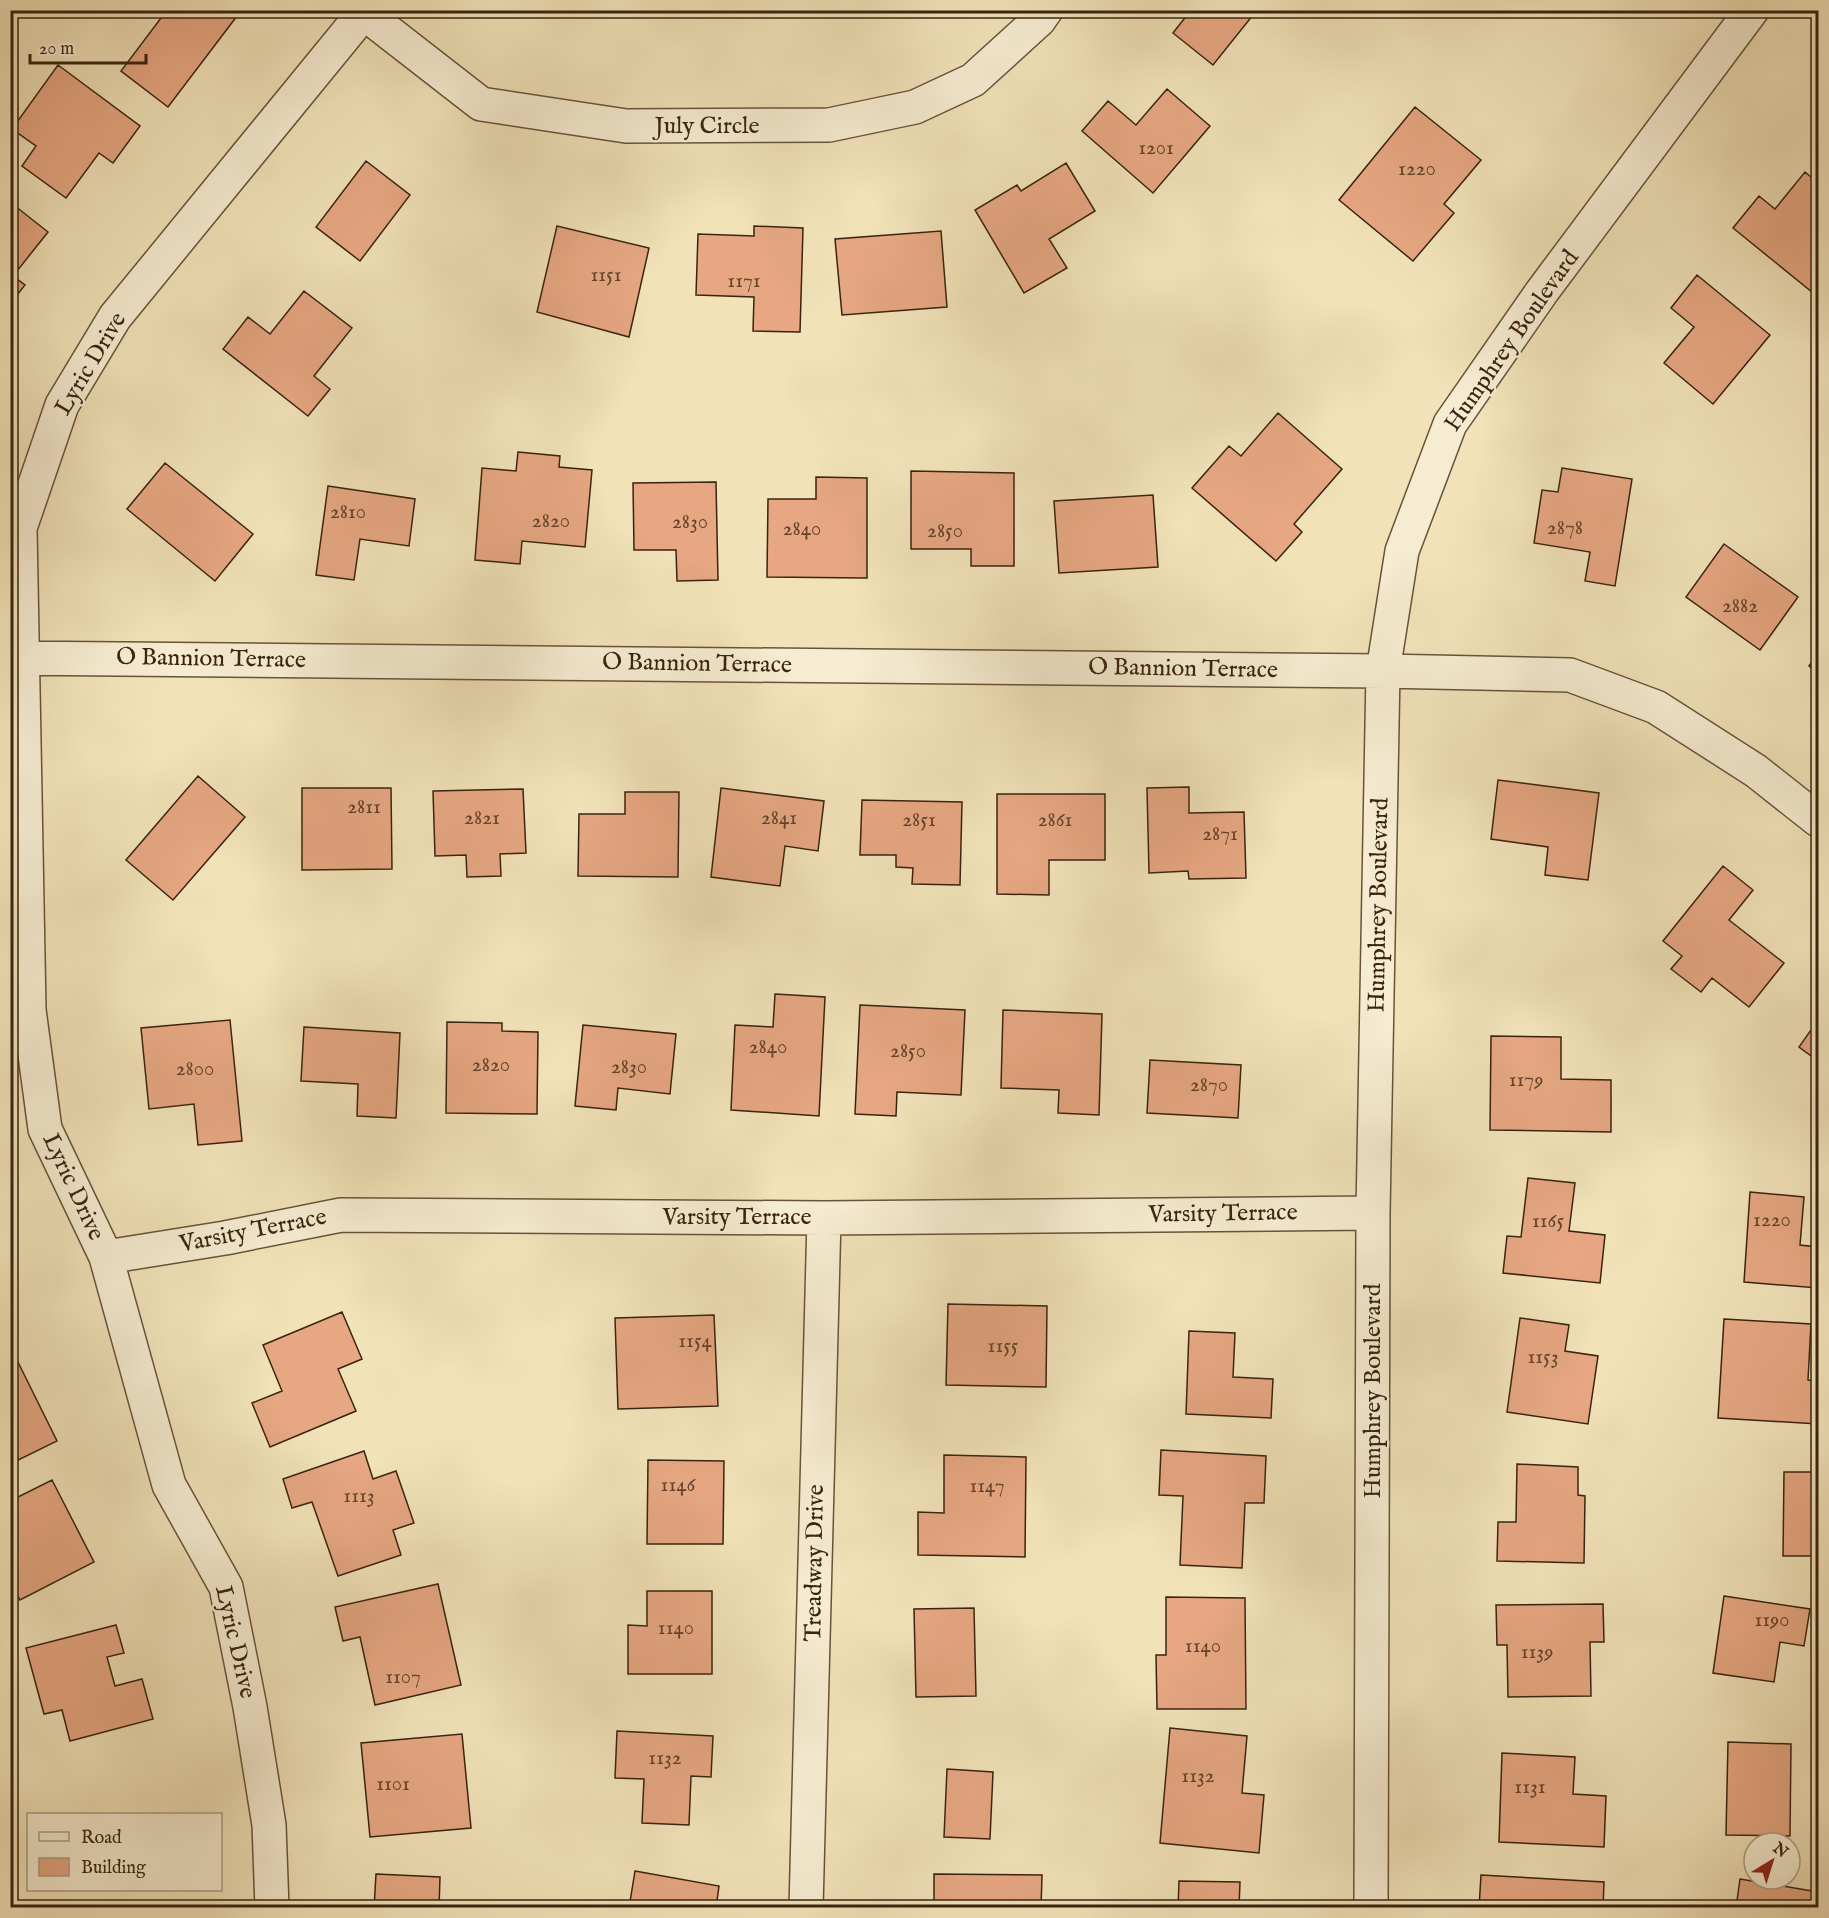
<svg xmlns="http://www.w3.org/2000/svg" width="1829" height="1918" viewBox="0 0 1829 1918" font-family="'IM FELL English',serif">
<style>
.building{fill:#e6a782;stroke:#3a2310;stroke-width:1.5}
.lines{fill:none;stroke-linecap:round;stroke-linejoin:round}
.minor-casing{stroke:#68533a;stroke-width:36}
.minor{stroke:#f6ecd1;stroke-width:33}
.labels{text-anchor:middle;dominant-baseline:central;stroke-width:4.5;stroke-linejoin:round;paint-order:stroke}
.number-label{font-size:21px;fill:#65442c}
.street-label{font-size:24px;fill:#3a2310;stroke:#f6ecd1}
</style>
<rect width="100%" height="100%" fill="#f1e2b8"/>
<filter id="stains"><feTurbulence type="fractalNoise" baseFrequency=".00333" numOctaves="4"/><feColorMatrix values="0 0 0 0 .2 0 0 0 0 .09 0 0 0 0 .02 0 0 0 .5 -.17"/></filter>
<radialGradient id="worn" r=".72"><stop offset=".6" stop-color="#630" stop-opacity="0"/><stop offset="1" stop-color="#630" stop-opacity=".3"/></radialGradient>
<path class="building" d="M167 10H230L237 16 168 107 121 71Z
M1191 10H1257L1213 65 1173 33Z
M58 65 140 126 113 163 99 153 66 198 22 166 36 146 12 129Z
M1167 89 1210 126 1153 193 1082 131 1108 101 1136 125Z
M1415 107 1481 160 1444 204 1454 213 1413 261 1339 200Z
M366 161 410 195 360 261 316 227Z
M1066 163 1095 211 1049 239 1067 268 1024 293 975 210 1017 185 1021 191Z
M1805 172 1818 183V297L1733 228 1759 196 1775 209Z
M10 202 48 232 13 276 25 285 10 304Z
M557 226 649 248 629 337 537 312Z
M754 226 803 228 800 332 753 331 754 297 696 295 698 234 754 236Z
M941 231 947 307 842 315 835 239Z
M1697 275 1770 335 1713 404 1664 363 1694 327 1671 308Z
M304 291 352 328 314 376 330 389 308 416 223 349 248 317 270 334Z
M1278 413 1342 469 1294 524 1302 532 1276 561 1192 488 1229 446 1241 456Z
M518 452 560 456 559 467 592 470 585 547 522 541 520 564 475 560 482 468 516 471Z
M165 463 253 534 215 581 127 509Z
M1562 468 1632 479 1615 586 1585 581 1590 552 1534 543 1542 490 1558 492Z
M911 471 1014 473V566H971V549H911Z
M816 477 867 478V578L767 577 768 499H816Z
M716 482 718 580 677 581 676 550H634L633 483Z
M328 486 415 499 409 546 360 539 354 580 316 575Z
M1153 495 1158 567 1059 573 1054 501Z
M1724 544 1798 597 1760 650 1686 597Z
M1818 654V674L1809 666Z
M198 776 245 817 173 900 126 860Z
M1498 780 1599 793 1588 880 1545 875 1548 847 1491 839Z
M1189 787V813L1244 812 1246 878 1189 879 1188 871 1149 873 1147 788Z
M302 788H391L392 869 302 870Z
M721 788 824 801 818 851 785 846 780 886 711 877Z
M523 789 526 853 500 854 501 876 467 877 466 855 435 856 433 791Z
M625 792H679L678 877 578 876 579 814H625Z
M997 794H1105V860H1049V895L997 894Z
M862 800 962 802 960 885 912 884 913 868 896 867V855H860Z
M1723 866 1753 890 1729 920 1784 963 1749 1007 1712 978 1701 992 1671 969 1682 956 1663 941Z
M775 994 825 997 819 1116 731 1110 735 1025 773 1027Z
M860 1005 965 1010 961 1095 897 1092 896 1116 855 1114Z
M1003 1010 1102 1014 1099 1115 1058 1113 1059 1090 1001 1088Z
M230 1020 242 1141 198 1145 194 1104 149 1109 141 1028Z
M1818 1020V1061L1799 1047Z
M447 1022 502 1023V1031L538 1032 537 1114 446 1113Z
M583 1025 676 1034 670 1094 618 1088 616 1110 575 1106Z
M304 1027 400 1033 396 1118 357 1116 358 1084 301 1081Z
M1491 1036 1561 1037V1079L1611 1080V1132L1490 1130Z
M1150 1060 1241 1065 1238 1118 1147 1113Z
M1528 1178 1575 1183 1569 1231 1605 1235 1600 1283 1503 1273 1507 1236 1521 1237Z
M1750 1192 1804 1197 1800 1245 1818 1247V1288L1744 1282Z
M948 1304 1047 1306 1046 1387 946 1385Z
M342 1312 362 1359 338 1369 356 1411 270 1447 252 1403 282 1391 263 1345Z
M714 1315 718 1406 618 1409 615 1318Z
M1520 1318 1569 1325 1565 1351 1598 1356 1588 1424 1507 1412Z
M1724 1319 1811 1324 1808 1380 1818 1381V1424L1718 1418Z
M1189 1331 1235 1333 1233 1377 1273 1379 1271 1418 1186 1414Z
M10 1346 57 1441 10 1464Z
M1161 1450 1266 1456 1264 1503H1245L1242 1568 1180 1565 1183 1496 1159 1495Z
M364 1451 373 1479 396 1471 414 1523 393 1530 401 1555 338 1576 312 1502 292 1508 283 1479Z
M944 1455 1026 1457 1025 1557 918 1555V1512L944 1513Z
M648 1460 724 1461 723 1544H647Z
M1517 1464 1578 1467V1495L1585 1496 1584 1563 1497 1561 1498 1522H1516Z
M1784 1472H1818V1556H1783Z
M52 1480 94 1562 20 1600 10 1581V1501Z
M438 1584 461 1685 375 1705 360 1637 343 1641 335 1607Z
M647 1591H712V1674H628V1625L647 1626Z
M1724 1596 1810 1609 1804 1646 1780 1642 1774 1682 1713 1673Z
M1166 1597 1245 1598 1246 1709H1157L1156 1655H1166Z
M1603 1604 1604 1642H1590L1591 1696 1508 1697 1507 1645H1497L1496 1605Z
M974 1608 976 1696 916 1697 914 1609Z
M116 1625 124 1653 107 1657 115 1686 142 1679 153 1719 70 1741 62 1710 44 1714 26 1648Z
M1170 1728 1247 1736 1242 1793 1264 1795 1259 1853 1160 1843Z
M617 1731 713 1736 711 1777 691 1776 689 1825 642 1823 644 1779 615 1778Z
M462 1734 471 1828 370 1837 361 1743Z
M1728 1742 1791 1744 1790 1836 1726 1835Z
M1502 1753 1575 1757 1573 1794 1606 1796 1604 1847 1499 1842Z
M947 1769 993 1772 990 1839 944 1837Z
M635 1871 719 1886 716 1908H629Z
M376 1874 440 1877 439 1908H374Z
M934 1874 1042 1875 1041 1908H934Z
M1481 1875 1604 1882 1603 1908H1479Z
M1740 1879 1818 1892V1908H1736Z
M1179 1881 1240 1882 1239 1908H1178Z"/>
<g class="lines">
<defs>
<path id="minor" d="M364 13 481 104 626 126 829 125 915 107 973 80 1039 20 1046 10
M10 658 1383 671 1570 675 1656 707 1756 771 1818 820
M106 1257 225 1238 341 1215 824 1218 1373 1213
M272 1908 269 1825 250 1707 226 1587 169 1485 106 1257 45 1129 29 1010 20 528 62 405 115 317 366 10
M806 1908 824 1218
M1371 1908 1373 1213 1383 671 1402 551 1450 424 1541 293 1752 10"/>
</defs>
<use href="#minor" class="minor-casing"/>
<use href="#minor" class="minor"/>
</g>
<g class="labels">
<g class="number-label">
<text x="1156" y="148">1201</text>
<text x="1417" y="169">1220</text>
<text x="606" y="275">1151</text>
<text x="744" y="281">1171</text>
<text x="348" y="512">2810</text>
<text x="551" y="521">2820</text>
<text x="690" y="522">2830</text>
<text x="1565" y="528">2878</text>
<text x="802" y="529">2840</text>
<text x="945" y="531">2850</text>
<text x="1740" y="606">2882</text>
<text x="364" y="807">2811</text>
<text x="482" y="818">2821</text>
<text x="779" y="818">2841</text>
<text x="919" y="820">2851</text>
<text x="1055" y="820">2861</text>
<text x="1220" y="834">2871</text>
<text x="768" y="1047">2840</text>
<text x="908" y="1051">2850</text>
<text x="491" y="1065">2820</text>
<text x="629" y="1067">2830</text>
<text x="195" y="1069">2800</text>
<text x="1526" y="1080">1179</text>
<text x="1209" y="1085">2870</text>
<text x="1772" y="1220">1220</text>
<text x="1548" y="1221">1165</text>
<text x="695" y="1341">1154</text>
<text x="1003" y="1346">1155</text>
<text x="1543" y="1357">1153</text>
<text x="678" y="1485">1146</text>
<text x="987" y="1486">1147</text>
<text x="359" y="1496">1113</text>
<text x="1772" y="1620">1190</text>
<text x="676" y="1628">1140</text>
<text x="1203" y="1646">1140</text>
<text x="1537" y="1652">1139</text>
<text x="403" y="1677">1107</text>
<text x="665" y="1758">1132</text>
<text x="1198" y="1776">1132</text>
<text x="393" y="1784">1101</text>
<text x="1530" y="1787">1131</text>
</g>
<g class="street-label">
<text x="707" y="126">July Circle</text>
<text transform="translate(1512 341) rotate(-55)">Humphrey Boulevard</text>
<text transform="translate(91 364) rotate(-59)">Lyric Drive</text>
<text transform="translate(211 659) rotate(1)">O Bannion Terrace</text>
<text transform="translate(697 664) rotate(1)">O Bannion Terrace</text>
<text transform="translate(1183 669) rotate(1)">O Bannion Terrace</text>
<text transform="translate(1379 905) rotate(-89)">Humphrey Boulevard</text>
<text transform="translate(73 1187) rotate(65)">Lyric Drive</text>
<text transform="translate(1223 1214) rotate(-1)">Varsity Terrace</text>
<text x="737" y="1217">Varsity Terrace</text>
<text transform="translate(253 1231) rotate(-11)">Varsity Terrace</text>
<text transform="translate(1373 1391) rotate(-90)">Humphrey Boulevard</text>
<text transform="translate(815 1563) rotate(-89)">Treadway Drive</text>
<text transform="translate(235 1642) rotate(77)">Lyric Drive</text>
</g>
</g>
<rect width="1829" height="1918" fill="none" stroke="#f1e2b8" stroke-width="36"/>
<rect x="12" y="12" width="1805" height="1894" fill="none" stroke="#3a2310" stroke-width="3"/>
<rect x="18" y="18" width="1793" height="1882" fill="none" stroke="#3a2310" stroke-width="1.5"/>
<rect x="27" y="1813" width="195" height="78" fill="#f6ecd1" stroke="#ab9c84" stroke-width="1.5"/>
<rect x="39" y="1832" width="30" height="9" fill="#f6ecd1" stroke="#ab9c84" stroke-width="1.5"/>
<text x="81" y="1843" font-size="18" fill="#3a2310">Road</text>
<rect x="39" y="1858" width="30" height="18" fill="#e6a782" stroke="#ab9c84" stroke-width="1.5"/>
<text x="81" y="1873" font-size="18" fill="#3a2310">Building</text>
<g transform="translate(1772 1861) rotate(38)"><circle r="28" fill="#f6ecd1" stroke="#ab9c84" stroke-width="1.5"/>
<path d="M0-4.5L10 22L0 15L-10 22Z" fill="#8f2418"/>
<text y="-9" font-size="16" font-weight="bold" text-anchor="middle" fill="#3a2310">N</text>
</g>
<path d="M30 54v9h116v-9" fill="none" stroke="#3a2310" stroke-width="3"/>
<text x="39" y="54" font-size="18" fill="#3a2310" stroke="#f6ecd1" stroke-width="4.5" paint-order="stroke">20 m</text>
<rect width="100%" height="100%" filter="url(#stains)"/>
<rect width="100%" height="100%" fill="url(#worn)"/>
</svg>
